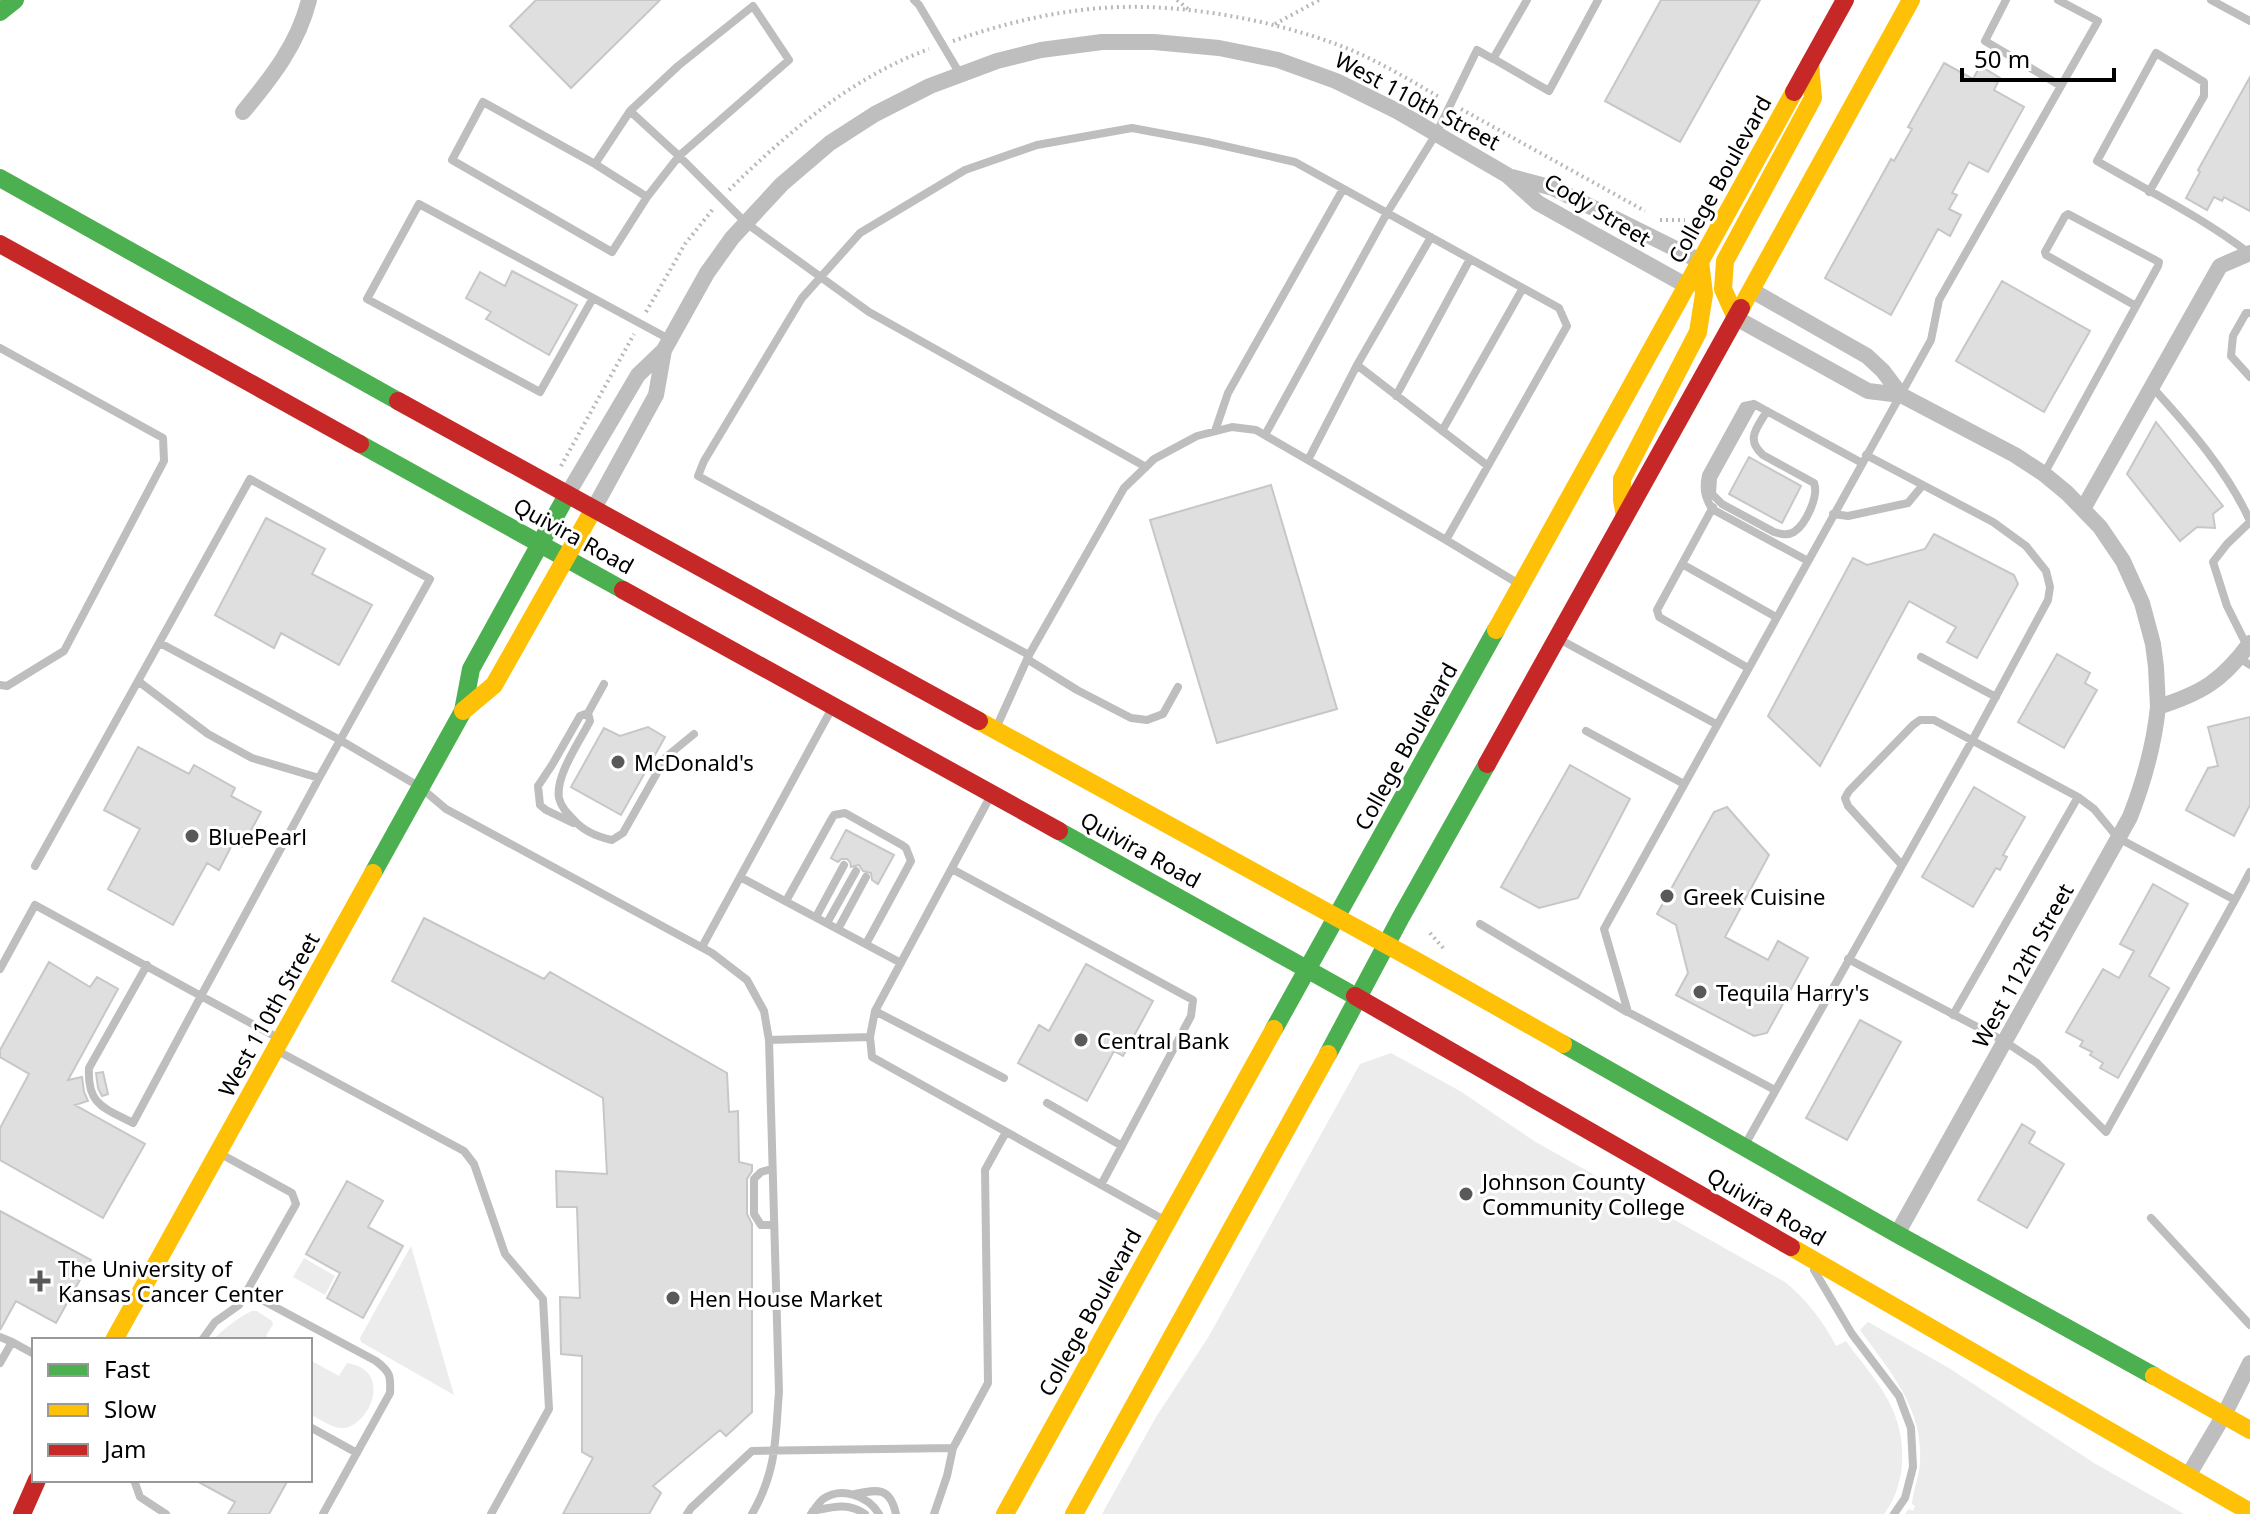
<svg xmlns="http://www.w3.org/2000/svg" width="2250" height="1514" viewBox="0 0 2250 1514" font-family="'Noto Sans',sans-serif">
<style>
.green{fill:#ececec}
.building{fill:#dfdfdf;stroke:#c7c7c7;stroke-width:2}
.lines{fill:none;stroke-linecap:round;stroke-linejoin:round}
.path{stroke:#b9b9b9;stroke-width:4;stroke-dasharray:2 4;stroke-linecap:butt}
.lane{stroke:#bebebe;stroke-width:8}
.street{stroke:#bebebe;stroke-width:16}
.fast{stroke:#4caf50;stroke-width:18}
.slow{stroke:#ffc107;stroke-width:18}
.jam{stroke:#c62828;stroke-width:18}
.poi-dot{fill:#595959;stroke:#fff;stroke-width:3}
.labels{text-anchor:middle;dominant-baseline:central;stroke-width:6;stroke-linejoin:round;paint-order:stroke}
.street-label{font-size:22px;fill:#000;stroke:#fff}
.poi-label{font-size:22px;fill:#000;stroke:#fff;text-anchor:start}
</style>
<rect width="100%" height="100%" fill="#fff"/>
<path class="green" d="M1391 1053 1460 1091 1534 1141 1785 1282C1806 1299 1824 1322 1836 1346L1846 1341C1860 1361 1878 1380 1889 1402 1907 1435 1908 1483 1884 1514H1102L1156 1417 1209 1336 1360 1064Z
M411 1246 454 1395 361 1342 360 1338Z
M304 1258 335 1276 325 1295 293 1277Z
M252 1311H257L272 1321 273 1324 266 1336 273 1340H214C220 1331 242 1315 252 1311Z
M1868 1322 1949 1368 2094 1463 2184 1514H1905L1909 1509 1913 1511 1915 1506 1912 1504C1913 1489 1920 1476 1920 1460 1923 1408 1889 1370 1860 1330Z
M310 1360 339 1376 347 1363C395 1371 368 1426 344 1428 332 1429 320 1419 310 1414Z"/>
<path class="building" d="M536 0H660L571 88 510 26Z
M1661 0H1760L1680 142 1605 101Z
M1944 63 1973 79 1980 66 2000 78 1994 90 2024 107 1988 172 1969 162 1952 193 1957 195 1949 209 1961 215 1950 236 1938 229 1891 315 1825 278 1891 159 1894 161 1912 129 1908 127Z
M2250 77V211L2224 197 2222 201 2214 197 2207 210 2186 198 2200 172 2198 170Z
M512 271 577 305 549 355 486 319 491 312 466 298 480 272 505 286Z
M2002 281 2090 331 2044 412 1956 361Z
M2156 422 2223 506 2213 514 2215 528 2197 527 2180 541 2127 474Z
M1749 457 1801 486 1782 523 1729 494Z
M1271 485 1337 709 1217 743 1150 520Z
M266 518 325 549 312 574 372 605 339 665 281 633 274 648 215 615Z
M1934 534 2014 575 2018 584 1977 658 1947 642 1956 627 1909 601 1820 766 1768 716 1853 558 1867 565 1925 549Z
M2057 654 2090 673 2085 683 2097 690 2064 748 2018 722Z
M2250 717V805L2234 836 2186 810 2208 768 2218 766 2208 727Z
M648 727 665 737 621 815 571 787 604 728 620 736Z
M138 747 189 774 194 765 235 788 231 796 261 812 242 847 233 843 219 870 207 863 173 925 108 889 140 829 104 810Z
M1570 765 1630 799 1578 898 1539 908 1501 887Z
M1974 787 2025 817 2003 855 2007 857 2000 870 1996 868 1973 907 1922 877Z
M1727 807 1769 855 1725 937 1768 960 1778 941 1808 958 1767 1033 1754 1036 1676 995 1688 973 1676 925 1657 914 1714 812Z
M846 830 894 855 878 884 872 880 871 873 863 871 859 865 851 867 850 862 847 859H841L838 862 831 858Z
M2153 884 2188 904 2149 976 2169 988 2118 1078 2100 1068 2103 1063 2090 1055 2092 1052 2080 1046 2083 1041 2066 1032 2103 969 2119 978 2134 951 2120 944Z
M424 918 544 979 550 972 727 1073 729 1112 738 1111 739 1162 752 1165V1171L747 1179V1214L752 1224V1412L726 1436 720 1430 653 1486 661 1493 649 1514H563L593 1458 582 1452V1356L561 1354 560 1297 580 1298 577 1207H557L556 1171 607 1174 603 1098 392 981Z
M49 962 90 987 97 977 118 989 68 1080 82 1077 84 1092 88 1101 75 1105 145 1144 103 1218 0 1160V1128L29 1074 0 1057V1050Z
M1086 964 1153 1001 1123 1056 1114 1051 1087 1101 1018 1063 1039 1025 1049 1031Z
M1860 1020 1901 1042 1847 1140 1806 1118Z
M103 1072 108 1094 102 1096 98 1088 96 1073Z
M2022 1124 2035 1132 2029 1143 2064 1164 2027 1228 1978 1200Z
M347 1181 383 1201 368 1227 403 1246 363 1318 327 1298 340 1273 306 1254Z
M0 1211 91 1260 56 1323 16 1301 0 1330Z
M195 1480H288L269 1514H228L235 1502Z"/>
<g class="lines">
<path class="path" d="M1177 0 1188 9
M1275 24 1319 0
M953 41C1007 22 1063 9 1120 7 1190 5 1270 20 1336 44 1372 57 1406 78 1439 97
M1461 109 1645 211
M729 190C787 133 852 77 929 49
M1660 220H1685
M646 312 685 244 713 209
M561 466 634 334
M1430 933 1444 949"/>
<path class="lane" d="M914 0 919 5 960 74
M2006 0 1985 41 2061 86
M2211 0 2250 21
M1492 58 1549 91 1598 0
M595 164 647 197 612 252 452 160 483 102 595 164 630 111
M2149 192 2204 96V82L2156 53 2097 161C2148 191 2202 217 2249 253
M647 197 679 156 789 60 753 6 678 66 630 111 679 156 746 223 869 312 1146 467
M1431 237 1357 365 1488 466
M593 298 540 392 367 299 419 204 669 339
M2250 313H2246L2233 336 2231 356 2250 377
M0 348 163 438 164 461 64 651 7 686 0 685
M2152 387C2188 426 2228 472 2250 521
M1396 396 1470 259
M1754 404 1713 478 1712 494 1722 504 1774 532C1781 534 1787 536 1794 532 1806 524 1819 496 1814 483L1763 455C1745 439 1757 428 1767 411
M1215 431 1228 393 1343 189
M1442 431 1523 288
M1265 435 1387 213 1436 134 1477 50 1493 59 1527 0
M1308 460 1357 365
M2044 474 2158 266 2159 262 2068 214 2065 216 2045 252 2046 255 2136 306
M1713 507 1657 610 1659 617 1748 668
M1833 514 1848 516 1908 503 1922 486
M1808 561 1712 509C1705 497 1703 489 1706 475L1744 406 1754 404 1862 463
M1682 564 1776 617
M1559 639 1716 724
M160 643 340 740 420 787 446 809 712 953 747 980 764 1011 769 1040 779 1392C775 1440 777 1470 752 1514
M2247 646 2227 606 2213 562 2227 544 2250 522
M1029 655 1124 488 1154 459 1197 436 1232 427 1256 430 1446 540
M1921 657 1996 697
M2239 658 2250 665
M1027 659 1077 690 1131 718 1147 720 1163 714 1178 687
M138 681 250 479 430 579 319 778
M604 684 588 713 590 721C580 741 555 776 559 798 561 807 567 813 573 819 583 831 598 837 612 840L623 833 666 757 694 734
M997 726 1029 655 698 476 704 461 802 298 860 233 965 170 1037 145 1132 128 1207 142 1295 162 1559 308 1567 326 1446 540 1519 584
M1586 731 1684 784
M990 797 875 1011 870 1037 872 1057 1166 1221
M573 823 546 810 540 805 538 786 552 765 580 716 588 713
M1901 864 1848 806 1845 798 1849 791 1913 725 1920 720H1934L2078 797 2094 809 2118 838 2235 900 2250 872
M952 869 1193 1000 1191 1016 1101 1185
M740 877 901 963
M786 901 831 820 834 815 845 813 902 845 906 848 911 861 866 944
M816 917 844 865
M827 923 856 871
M1480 924 1627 1012
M838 929 866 877
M702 947 831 710
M1848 959 2004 1041 2037 1063 2106 1132 2235 900
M147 965 89 1068C87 1105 104 1108 133 1123L201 996 280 1039
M0 969 35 905 201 996 319 778 252 758 208 734 138 681 35 866
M875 1011 1004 1078
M1953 1015 2078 797
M769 1040 870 1037
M276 1050 464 1151 474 1164 505 1254 543 1299 549 1409 491 1514
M1775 1090 1628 1012 1604 929 1931 340 1939 300 2098 21 2058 0
M1047 1103 1122 1146
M1746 1143 1973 739 2048 600 2050 587 2046 571 2026 546 1993 522 1866 455
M772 1169 761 1172 754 1179V1214L761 1225H774
M2151 1218 2250 1325
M1814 1270 1852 1334 1899 1396 1911 1428 1913 1467 1905 1498 1894 1514
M247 1292 376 1361C390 1372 391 1375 390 1393L323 1514
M0 1337 12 1342
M202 1340 215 1322 239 1305 296 1204 292 1193 219 1153
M0 1363 12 1342 34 1354
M310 1427 357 1453
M134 1480 140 1497 166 1514
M855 1494C878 1489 890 1487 896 1514
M813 1511C832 1507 848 1502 865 1514
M687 1514 691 1508 752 1451 953 1448 988 1383 985 1170 1006 1132
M811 1514C815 1509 818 1503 823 1499 842 1486 868 1496 879 1514
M934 1514 947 1476 953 1448"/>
<path class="street" d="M243 112C272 77 298 44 309 0
M1512 177 1553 188 1700 261
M1751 290 1867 356 1883 371 1901 395
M1736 318 1868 391 1901 395 2015 455 2044 474 2067 493 2100 527 2123 561 2142 603 2153 644 2156 667 2158 707
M567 495 638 375 664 350
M2083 509 2220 266 2250 253
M593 510 656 395 664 350 707 273 732 238 782 184 830 143 875 114 930 86 997 61 1041 50 1102 42H1154L1219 48 1278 60 1336 81 1397 111 1507 175 1538 203 1687 286
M1897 1234 2130 817C2144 781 2154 746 2158 707 2202 693 2222 681 2250 643
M2188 1476 2224 1415 2250 1363"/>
<path class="fast" d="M0 12 15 0
M0 178 398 401
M360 444 623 590
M1059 831 1355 996
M373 873 463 711 471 669 567 495
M1274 1029 1496 630
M1563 1044 1897 1234 2154 1376
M1328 1054 1401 917 1487 764"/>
<path class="slow" d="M1741 308 1911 0
M1736 318 1723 289 1725 261 1813 98 1810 63
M1625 516 1622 500V479L1698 332 1704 294 1700 261
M1496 630 1794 92
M463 711 494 685 593 510
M979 721 1420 963 1563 1044
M1791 1247 2250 1512
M114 1340 373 873
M2154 1376 2250 1430
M1005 1514 1274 1029
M1074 1514 1328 1054"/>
<path class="jam" d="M1794 92 1845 0
M0 244 360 444
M398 401 979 721
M623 590 1059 831
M1487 764 1741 308
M1355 996 1791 1247
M22 1514 37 1480"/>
</g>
<g class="poi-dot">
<circle cx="618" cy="762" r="8"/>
<circle cx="192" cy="836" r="8"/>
<circle cx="1667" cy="896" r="8"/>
<circle cx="1700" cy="992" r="8"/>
<circle cx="1081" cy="1040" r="8"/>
<circle cx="1466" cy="1194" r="8"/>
<path d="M36 1269h8v8h8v8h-8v8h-8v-8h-8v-8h8z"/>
<circle cx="673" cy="1298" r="8"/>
</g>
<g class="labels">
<g class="street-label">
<text transform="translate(1418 100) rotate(28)">West 110th Street</text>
<text transform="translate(1719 179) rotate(-61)">College Boulevard</text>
<text transform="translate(1598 209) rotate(31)">Cody Street</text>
<text transform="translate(574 535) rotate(29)">Quivira Road</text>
<text transform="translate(1405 746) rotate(-61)">College Boulevard</text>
<text transform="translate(1141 849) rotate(29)">Quivira Road</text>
<text transform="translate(2022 965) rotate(-61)">West 112th Street</text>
<text transform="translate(268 1014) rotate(-61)">West 110th Street</text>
<text transform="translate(1767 1206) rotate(30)">Quivira Road</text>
<text transform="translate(1089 1312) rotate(-61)">College Boulevard</text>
</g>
<g class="poi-label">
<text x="634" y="762">McDonald's</text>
<text x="208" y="836">BluePearl</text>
<text x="1683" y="896">Greek Cuisine</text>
<text x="1716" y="992">Tequila Harry's</text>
<text x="1097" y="1040">Central Bank</text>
<text x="1482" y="1181">Johnson County<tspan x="1482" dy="25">Community College</tspan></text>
<text x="58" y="1268">The University of<tspan x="58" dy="25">Kansas Cancer Center</tspan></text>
<text x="689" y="1298">Hen House Market</text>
</g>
</g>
<rect x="32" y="1338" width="280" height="144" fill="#ffffff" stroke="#999999" stroke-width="2"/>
<rect x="48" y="1364" width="40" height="12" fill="#4caf50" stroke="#999999" stroke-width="2"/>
<text x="104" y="1378" font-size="24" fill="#000000">Fast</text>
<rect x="48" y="1404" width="40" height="12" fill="#ffc107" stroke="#999999" stroke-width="2"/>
<text x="104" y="1418" font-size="24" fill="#000000">Slow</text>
<rect x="48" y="1444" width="40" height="12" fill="#c62828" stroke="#999999" stroke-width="2"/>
<text x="104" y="1458" font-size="24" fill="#000000">Jam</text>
<path d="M1962 68v12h152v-12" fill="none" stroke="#000000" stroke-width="4"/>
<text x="1974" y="68" font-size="24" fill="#000000" stroke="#ffffff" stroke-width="6" paint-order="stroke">50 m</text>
</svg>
